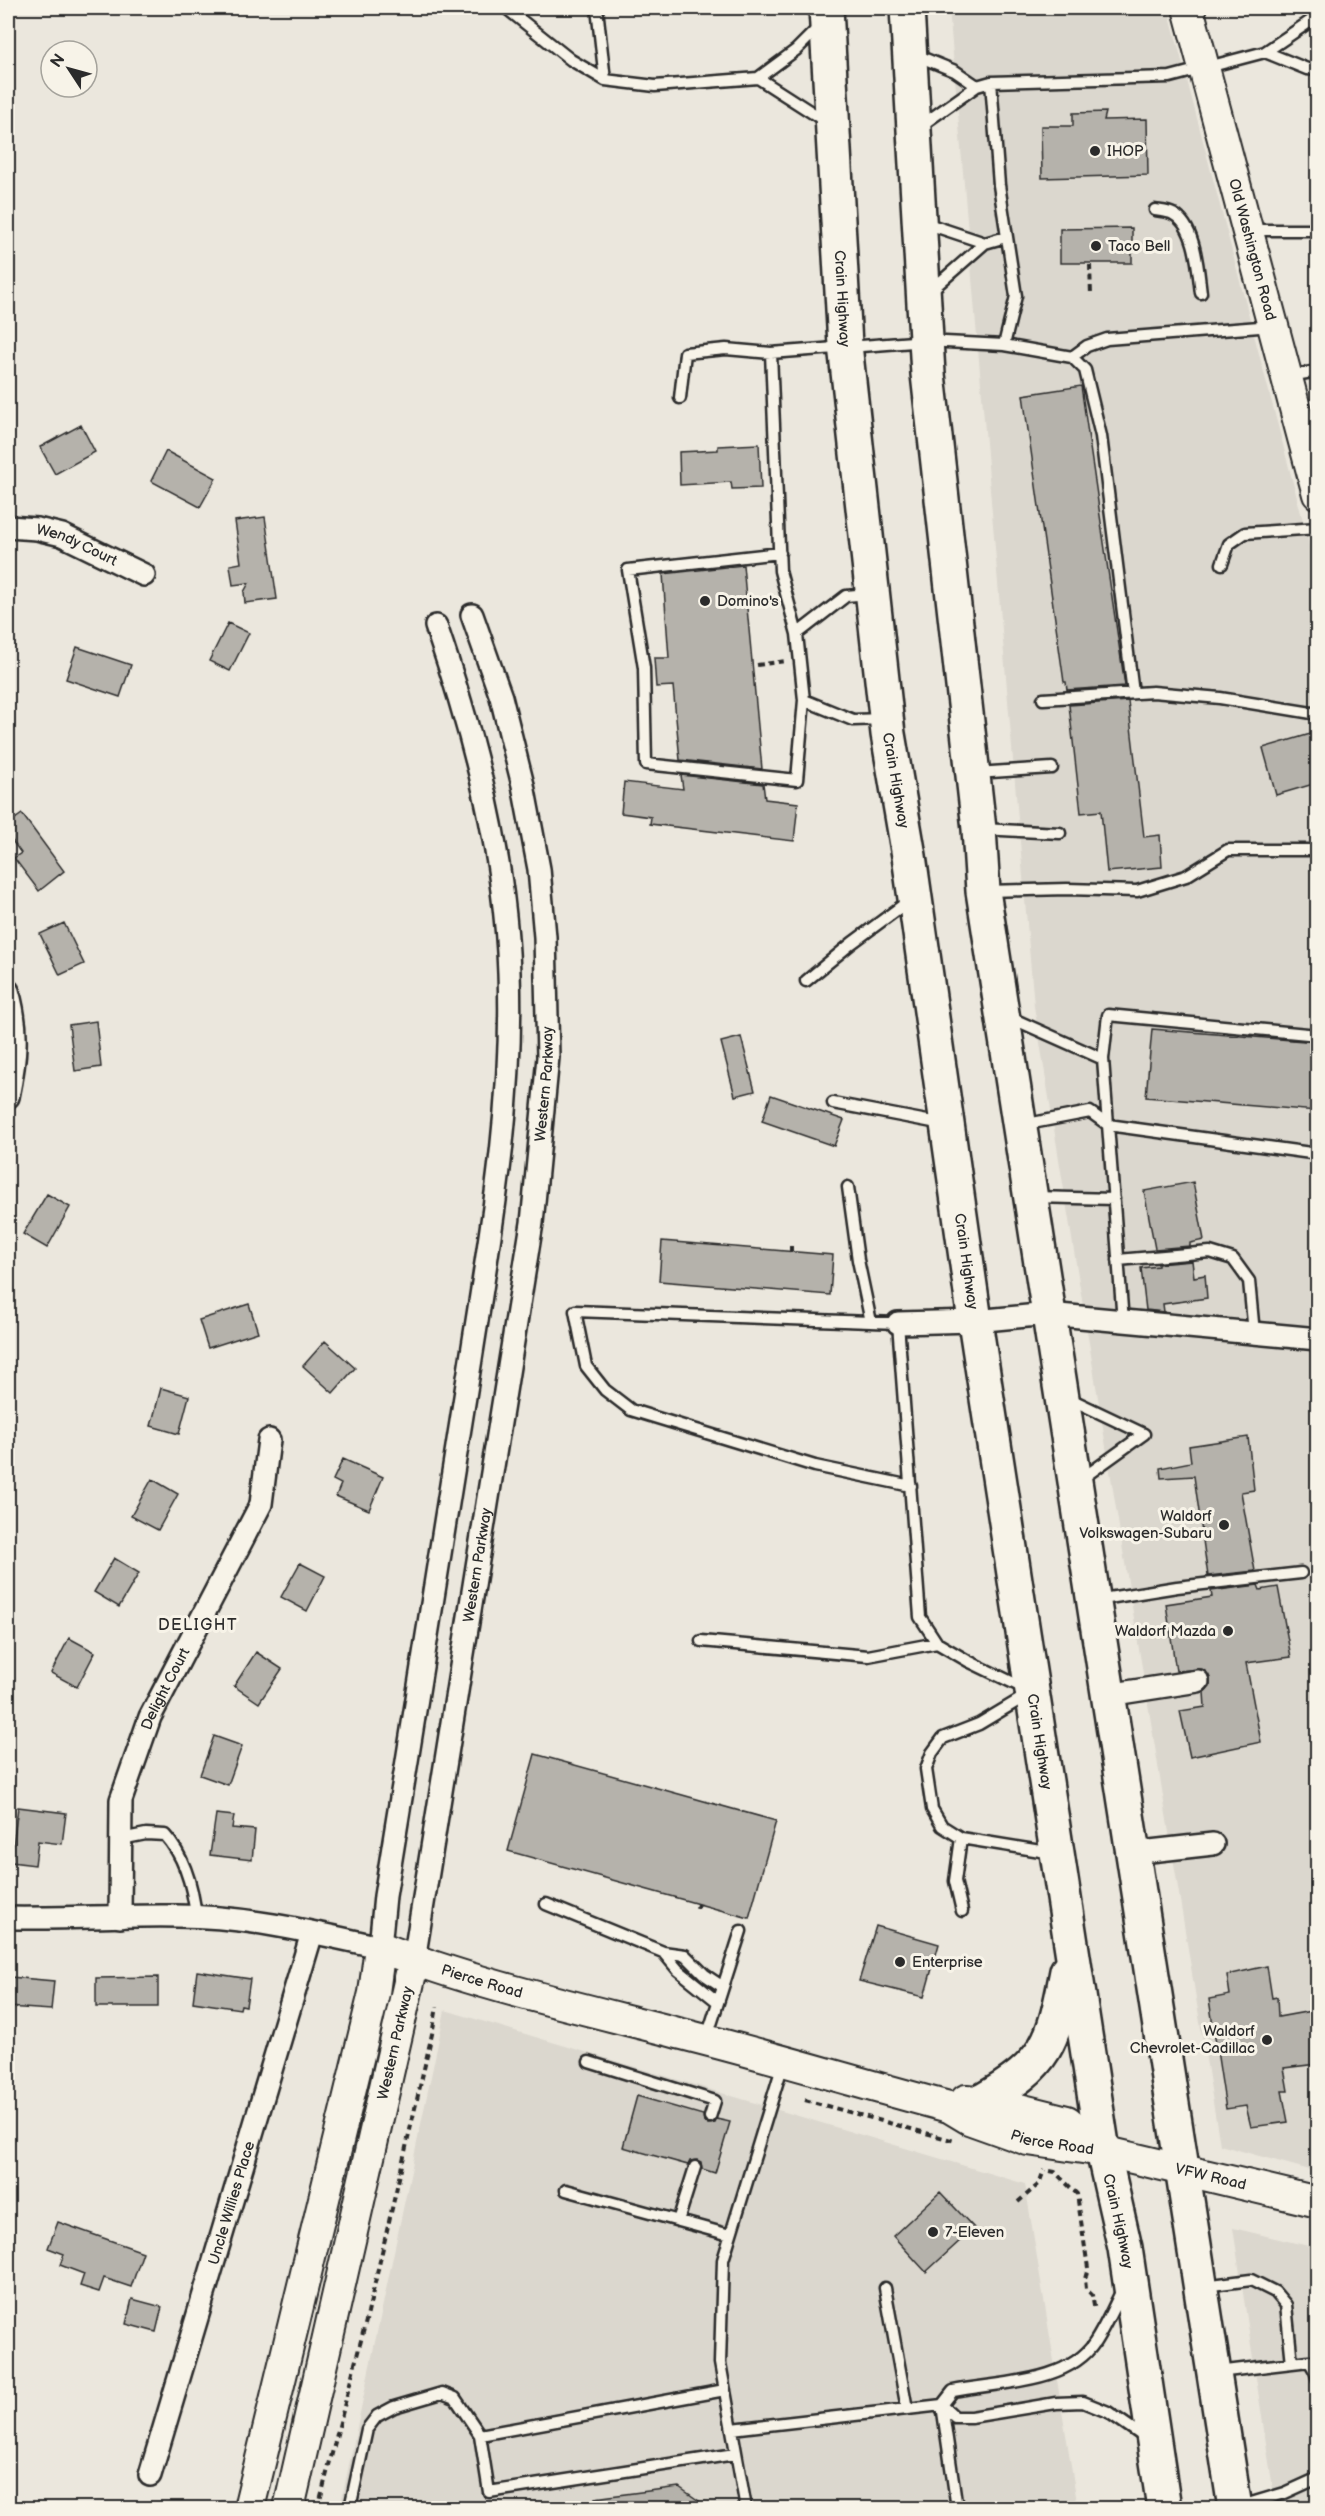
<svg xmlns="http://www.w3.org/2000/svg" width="1325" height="2516" viewBox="0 0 1325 2516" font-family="'Balsamiq Sans',sans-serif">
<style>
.built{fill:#dbd7ce}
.building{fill:#b5b2ab;stroke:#2b2b2b;stroke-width:1.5}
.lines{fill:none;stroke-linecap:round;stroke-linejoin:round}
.lane-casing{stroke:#2b2b2b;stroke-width:15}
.street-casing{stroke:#2b2b2b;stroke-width:26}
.secondary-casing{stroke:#2b2b2b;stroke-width:34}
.highway-casing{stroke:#2b2b2b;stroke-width:38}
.path{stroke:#2b2b2b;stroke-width:4;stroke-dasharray:6 4.5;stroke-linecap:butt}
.lane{stroke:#f7f3e8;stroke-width:10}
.street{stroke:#f7f3e8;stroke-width:21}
.secondary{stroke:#f7f3e8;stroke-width:30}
.highway{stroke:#f7f3e8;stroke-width:33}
.poi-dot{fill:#2b2b2b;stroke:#f7f3e8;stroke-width:2}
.labels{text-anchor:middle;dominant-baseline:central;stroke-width:6;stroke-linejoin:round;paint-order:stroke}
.poi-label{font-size:15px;fill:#2b2b2b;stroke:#f7f3e8;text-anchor:start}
.street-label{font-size:15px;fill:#2b2b2b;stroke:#f7f3e8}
.neighbourhood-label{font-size:16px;letter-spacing:1.5px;fill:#2b2b2b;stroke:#f7f3e8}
</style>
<rect width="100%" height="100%" fill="#ebe7dd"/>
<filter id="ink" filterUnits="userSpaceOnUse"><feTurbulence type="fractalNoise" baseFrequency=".0167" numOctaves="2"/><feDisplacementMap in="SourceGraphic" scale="12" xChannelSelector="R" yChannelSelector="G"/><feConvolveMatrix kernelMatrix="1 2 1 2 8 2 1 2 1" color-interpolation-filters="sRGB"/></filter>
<g filter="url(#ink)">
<path class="built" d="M949 8H1168L1317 574V2172L1220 2145 1034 1006Z
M445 2010 1025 2184 1078 2508H340Z
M1233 2228 1317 2248V2508H1276Z"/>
<path class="building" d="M1106 112 1104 120 1147 119 1148 175 1042 178 1041 126H1073V113Z
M1132 228V263H1060V229Z
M1081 386 1125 686 1067 690 1066 682H1064L1023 395Z
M81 425 95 452 55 474 40 447Z
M759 444 761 488 732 489 731 482 680 485 679 452 718 450V446Z
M166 451 216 478 200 507 151 481Z
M265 517 277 599 245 603 244 592 249 583 233 585 230 565 241 563 235 521Z
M743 565 762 769 680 760 673 686 656 687 654 658H669L663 574Z
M228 623 249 633 230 671 209 661Z
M77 647 131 665 120 697 66 679Z
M1128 701 1144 837 1160 835 1162 867 1107 872 1101 811 1081 813 1069 705Z
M1317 732V783L1276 795 1263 748Z
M681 775 763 784 765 799 798 803 794 841 650 824 651 817 621 813 624 782 683 789Z
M22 814 64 871 39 891 14 858 21 853 8 835V824Z
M64 923 84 964 60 975 40 934Z
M96 1021 101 1067 75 1071 69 1025Z
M1152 1029 1317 1042V1111L1146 1097Z
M741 1037 755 1091 735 1096 721 1042Z
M771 1095 844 1120 834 1146 762 1121Z
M1193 1182 1204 1240 1190 1243V1246L1155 1249 1144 1191Z
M47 1194 70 1207 47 1248 23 1234Z
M662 1241 833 1255 830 1295 659 1281Z
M1192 1261 1194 1277 1205 1275 1207 1298 1163 1304 1164 1312 1146 1310 1141 1268 1158 1266V1264Z
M249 1304 258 1332 208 1348 199 1320Z
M325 1341 355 1368 333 1393 303 1366Z
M161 1388 189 1396 179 1434 151 1426Z
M1248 1437 1254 1490 1241 1492 1255 1571 1208 1576 1194 1476 1161 1478 1160 1468 1191 1462 1189 1446Z
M343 1459 383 1477 369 1510 336 1496 341 1484 333 1480Z
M152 1479 178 1494 158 1530 131 1516Z
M114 1558 139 1573 119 1607 94 1592Z
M300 1563 325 1576 307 1611 281 1597Z
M1258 1585 1260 1590 1278 1587 1291 1657 1246 1663 1261 1742 1190 1757 1180 1711 1205 1707 1204 1692 1210 1686V1678L1202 1669 1176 1671 1166 1604 1212 1597 1211 1591Z
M69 1638 95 1652 77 1687 51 1673Z
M256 1652 282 1669 259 1703 234 1686Z
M214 1736 242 1746 228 1785 200 1775Z
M535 1754 776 1821 749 1918 508 1851Z
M18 1807 66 1813 62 1844 38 1841 35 1865 11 1862Z
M216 1814 234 1816 232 1828 255 1830 252 1860 210 1855Z
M876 1926 939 1944 924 1997 859 1981Z
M1267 1966 1272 1998 1277 1997 1278 2017 1317 2010V2064L1284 2068 1288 2091H1282L1288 2122 1251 2127 1246 2106 1226 2109 1209 1999 1230 1995 1227 1975Z
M197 1971 250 1979 246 2006 241 2005 240 2009 193 2002Z
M10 1977 54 1981 51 2010 8 2007Z
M158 1977V2007H96V1978Z
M637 2096 703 2115 704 2122 708 2124 715 2123 717 2119 730 2122 715 2173 702 2169 701 2162 697 2160 690 2161 688 2165 623 2147Z
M940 2192 974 2228 926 2272 893 2236Z
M58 2222 143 2252 131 2287 104 2278 99 2292 80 2286 84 2274 60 2265 64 2254 48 2248Z
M132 2299 162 2307 156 2332 126 2324Z
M679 2487 709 2508H596L595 2498Z"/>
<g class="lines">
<defs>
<path id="lane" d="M506 8 571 60 605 80 655 86 758 78
M597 8 605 80
M820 26 796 50 758 78 825 121
M1265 52 1307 69 1318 70
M913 54 955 71 977 86
M991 82 999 185 1016 296 1004 345
M919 127 977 86 991 82 1170 77 1265 52 1312 20H1318
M1155 210C1160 211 1168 211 1173 214 1196 226 1198 270 1201 293
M922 222 985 243
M1249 230H1318
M929 292 985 243 1006 237
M771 353 780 571 797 634 804 700 853 720 884 719
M1072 357 1087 346 1107 339 1272 326
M1289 376 1318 371
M680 398 685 353 726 349 771 353 926 341 1004 345 1072 357 1085 370 1101 436 1133 693
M780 553 628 570 644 668 646 764 797 780 804 700
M1222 564 1229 544 1245 533 1318 528
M797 634 846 596 868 594
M1043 699 1153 692 1220 698 1318 714
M976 773 1052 768
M982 829 1060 833
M986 891 1067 889 1137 891 1186 876 1228 850H1318
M806 981 852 943 910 900
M1009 1017 1103 1059
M833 1103 943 1124
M1022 1125 1090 1112 1108 1125 1318 1154
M848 1187 858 1260 871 1322
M1033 1197 1114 1199
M1118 1260 1210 1252 1233 1259 1249 1281 1254 1333
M1123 1322 1103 1059 1108 1015 1318 1035
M1066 1397 1144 1434 1080 1480
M911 1486 815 1466 631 1410 605 1390 586 1366 575 1311 898 1323 920 1617 937 1643 968 1661 1026 1689
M1096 1600 1177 1587 1301 1573
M701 1641 868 1656 937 1643
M1029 1694 979 1724 943 1738 932 1753 926 1769 932 1809 942 1826 961 1838 1053 1853
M961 1838 955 1881 962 1911
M121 1839 146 1834 165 1835C185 1857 193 1888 196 1917
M546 1904 663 1952 685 1955 705 1975 723 1987
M663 1952 678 1970 718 2002
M706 2040 741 1931
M589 2062 715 2101 710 2117
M566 2190 730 2235
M678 2221 695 2167
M1204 2286 1251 2280 1275 2292 1286 2305 1292 2363
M885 2288 907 2409
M1218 2372 1309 2361 1315 2371 1318 2380
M732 2429 942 2405 955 2417H971L1056 2403 1083 2402 1108 2412 1147 2439
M480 2435 489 2492 735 2454
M1238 2507 1285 2493 1318 2478
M350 2508 367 2429 377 2416 394 2407 442 2393 455 2398 480 2435 725 2390
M746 2508 720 2363 723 2260 783 2064
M957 2508 942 2405 953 2391C997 2382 1068 2384 1095 2342 1106 2325 1114 2306 1123 2288"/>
<g id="street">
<path id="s1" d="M8 527 37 529 62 535 144 575"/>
<path d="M8 991C19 1029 16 1058 8 1097"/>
<path d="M898 1323 975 1321 1048 1314 1318 1339"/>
<path d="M1108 1695 1198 1681"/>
<path d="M1132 1853 1213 1844"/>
<path id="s2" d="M120 1917 121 1800 150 1717 261 1504 269 1440"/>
<path d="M8 1918C64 1919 120 1915 177 1916 245 1916 313 1932 380 1947L385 1896C414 1717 444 1538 471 1359 491 1231 514 1103 509 973 505 855 474 737 436 626"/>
<path id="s3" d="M414 1960 532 1223 548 1057 545 937 539 869 523 785 501 697 472 615"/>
<path id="s4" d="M150 2475 312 1933"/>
</g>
<g id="secondary">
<path id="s5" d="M1188 8 1318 494"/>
<path d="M966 2100 991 2102 1067 2121 1103 2151"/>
<path id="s6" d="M249 2508 374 1993 380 1947C479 1986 586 2009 690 2036 777 2058 862 2084 949 2107L969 2119 1028 2140 1103 2151 1318 2202"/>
<path id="s7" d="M289 2508 414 1960"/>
</g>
<g id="highway">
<path id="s8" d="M826 8 845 345 888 734 909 856 975 1321 1103 2151 1125 2248 1164 2508"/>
<path d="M907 8 928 374 979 829 983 891 1235 2508"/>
<path d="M982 2101C1048 2063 1053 2044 1067 1971"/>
</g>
</defs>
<use href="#lane" class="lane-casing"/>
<use href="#street" class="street-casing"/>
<use href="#secondary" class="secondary-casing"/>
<use href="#highway" class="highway-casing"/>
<path class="path" d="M1090 265 1091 295
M757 665 786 661
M791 1252V1246
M697 1908 698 1904
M805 2100 955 2141
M1050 2171 1055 2172 1077 2194 1088 2268 1085 2279 1086 2289 1092 2295 1095 2311
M1018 2202 1039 2184 1044 2170
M318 2508 368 2313 432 2034 437 2007"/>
<use href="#lane" class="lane"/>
<use href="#street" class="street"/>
<use href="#secondary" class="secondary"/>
<use href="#highway" class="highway"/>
</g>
</g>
<g class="poi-dot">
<circle cx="1095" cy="151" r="6"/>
<circle cx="1096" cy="246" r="6"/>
<circle cx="705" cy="601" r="6"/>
<circle cx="1224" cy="1525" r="6"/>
<circle cx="1228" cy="1631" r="6"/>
<circle cx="900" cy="1962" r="6"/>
<circle cx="1267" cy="2040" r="6"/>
<circle cx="933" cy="2232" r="6"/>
</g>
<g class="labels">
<g class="poi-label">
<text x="1107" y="151">IHOP</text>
<text x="1108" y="246">Taco Bell</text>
<text x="717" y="601">Domino's</text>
<text x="1212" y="1516" text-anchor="end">Waldorf<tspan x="1212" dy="17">Volkswagen-Subaru</tspan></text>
<text x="1216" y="1631" text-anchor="end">Waldorf Mazda</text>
<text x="912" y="1962">Enterprise</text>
<text x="1255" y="2031" text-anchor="end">Waldorf<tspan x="1255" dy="17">Chevrolet-Cadillac</tspan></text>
<text x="945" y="2232">7-Eleven</text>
</g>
<g class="street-label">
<text stroke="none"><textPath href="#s5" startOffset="250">Old Washington Road</textPath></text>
<text stroke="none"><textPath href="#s8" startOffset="291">Crain Highway</textPath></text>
<text stroke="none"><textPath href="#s1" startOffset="72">Wendy Court</textPath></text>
<text stroke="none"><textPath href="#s8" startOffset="776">Crain Highway</textPath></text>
<text stroke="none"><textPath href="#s3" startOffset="886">Western Parkway</textPath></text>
<text stroke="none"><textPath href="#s8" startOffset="1262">Crain Highway</textPath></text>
<text stroke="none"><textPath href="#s3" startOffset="400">Western Parkway</textPath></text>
<text stroke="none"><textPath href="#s2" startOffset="237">Delight Court</textPath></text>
<text stroke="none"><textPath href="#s8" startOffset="1748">Crain Highway</textPath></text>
<text stroke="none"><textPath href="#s6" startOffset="684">Pierce Road</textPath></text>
<text stroke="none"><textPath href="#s7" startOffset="477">Western Parkway</textPath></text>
<text stroke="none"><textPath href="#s6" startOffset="1278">Pierce Road</textPath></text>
<text stroke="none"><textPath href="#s6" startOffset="1440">VFW Road</textPath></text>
<text stroke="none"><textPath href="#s4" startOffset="284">Uncle Willies Place</textPath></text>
<text stroke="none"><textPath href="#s8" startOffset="2234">Crain Highway</textPath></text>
</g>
<g class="neighbourhood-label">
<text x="198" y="1625">DELIGHT</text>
</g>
</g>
<rect width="1325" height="2516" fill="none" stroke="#f7f3e8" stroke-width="30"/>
<rect x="15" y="15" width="1295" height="2486" fill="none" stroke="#2b2b2b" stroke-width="2" filter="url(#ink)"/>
<g transform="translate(69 69) rotate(306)"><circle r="28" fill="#f7f3e8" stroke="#a5a39c" stroke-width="1.5"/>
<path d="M0-4.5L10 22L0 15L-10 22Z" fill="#2b2b2b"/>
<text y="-9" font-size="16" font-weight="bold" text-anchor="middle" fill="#2b2b2b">N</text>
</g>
</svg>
